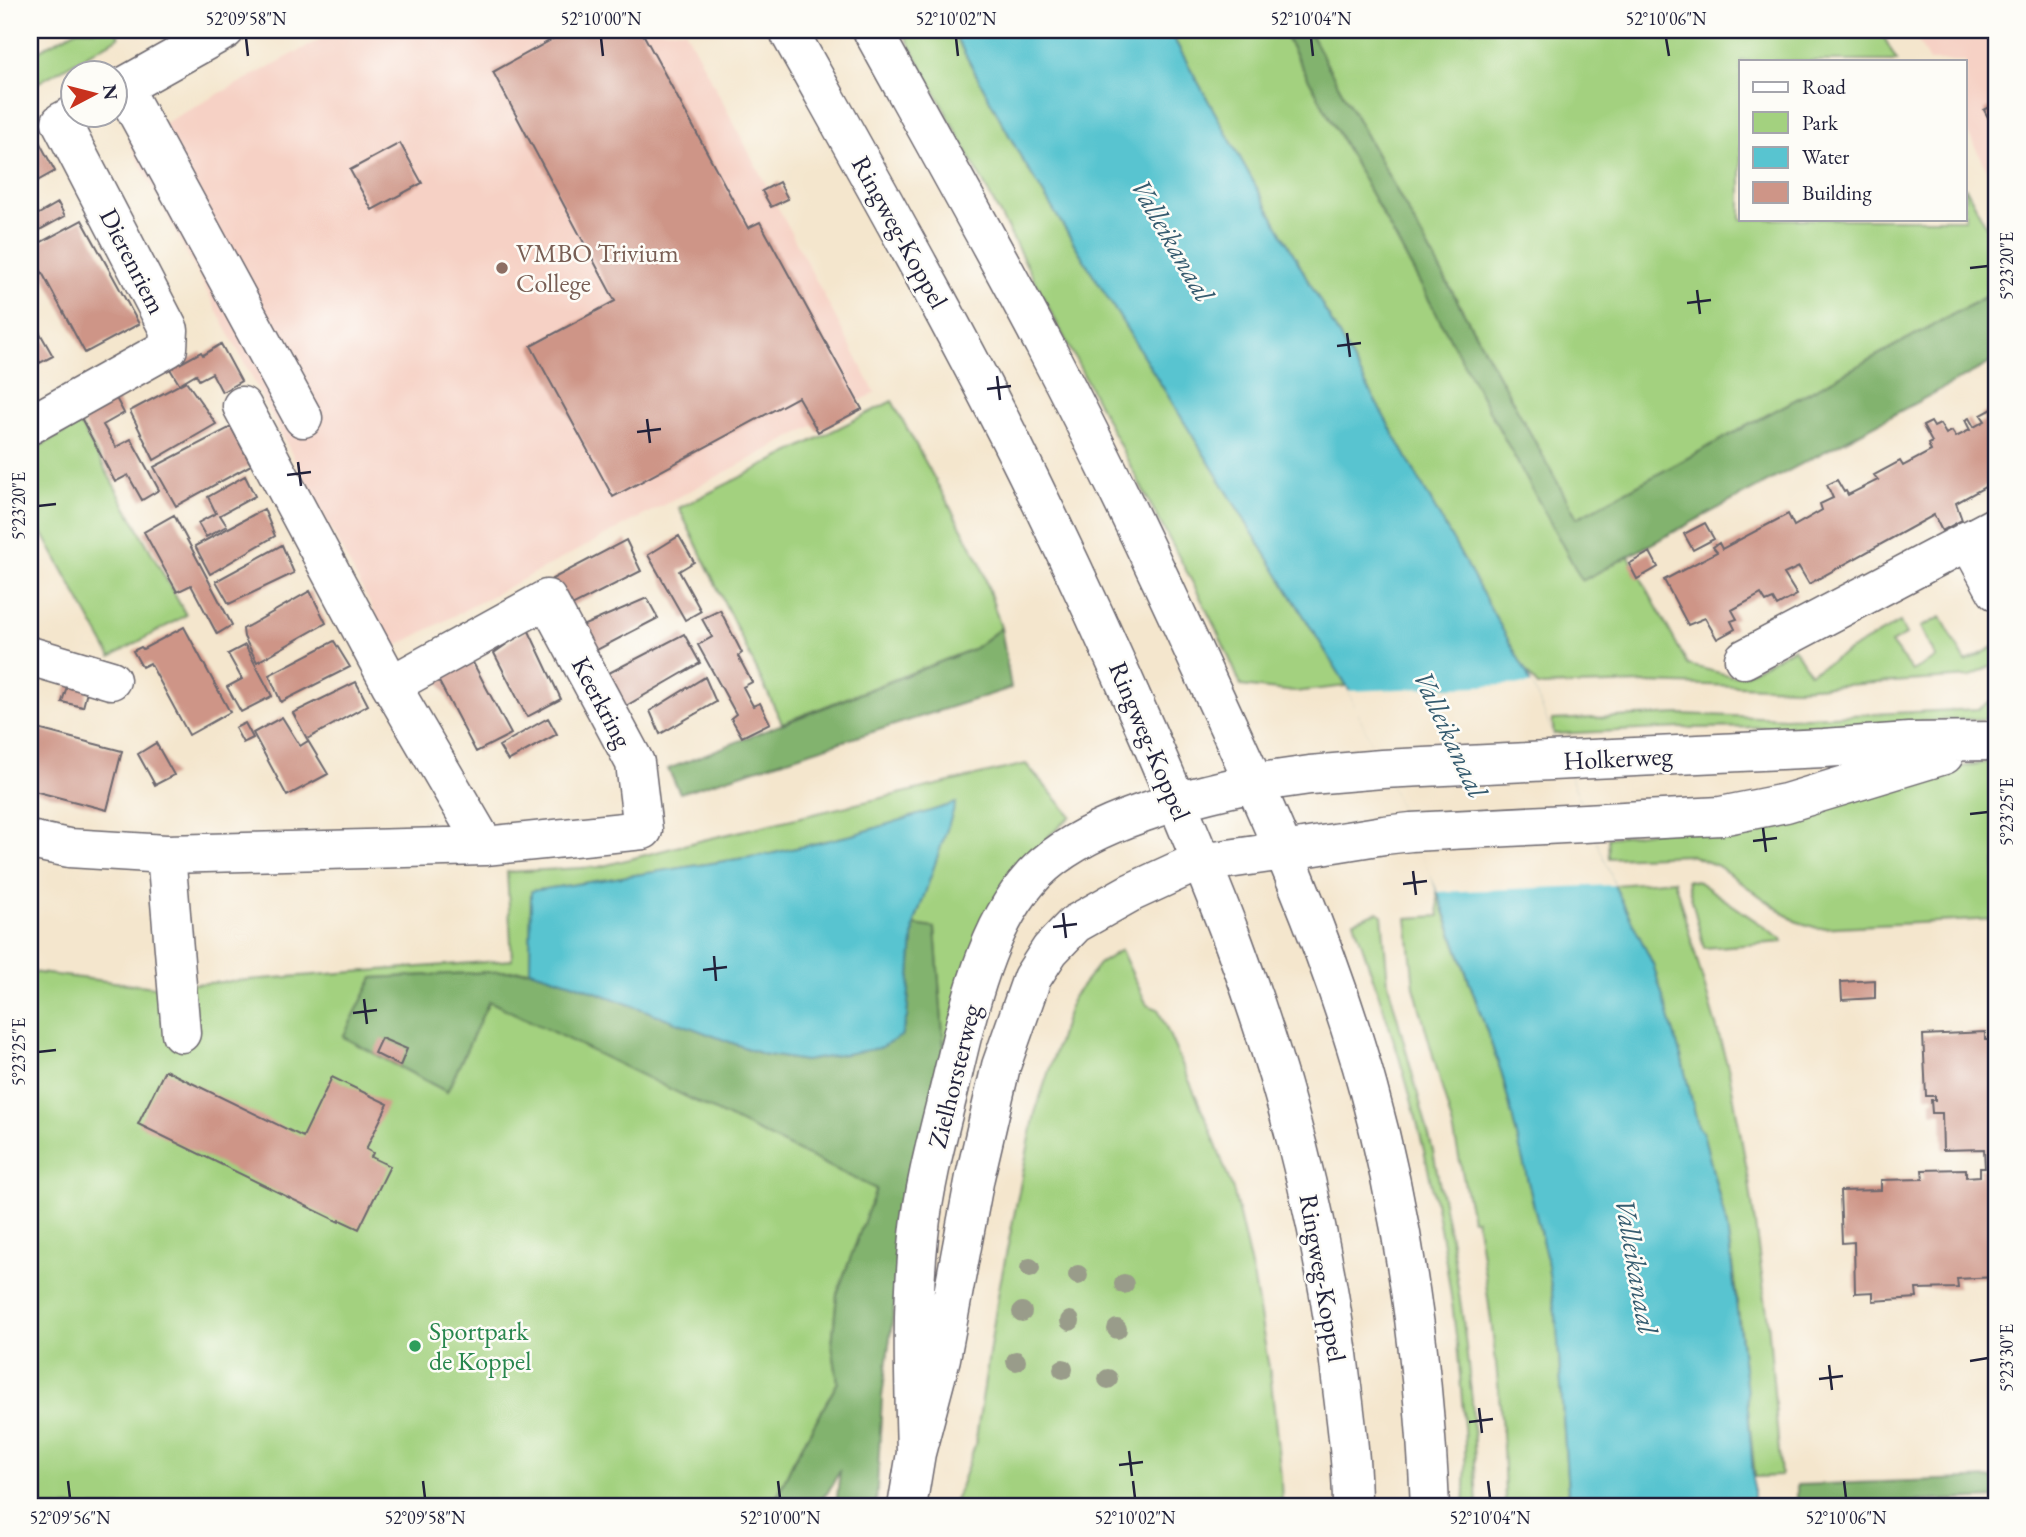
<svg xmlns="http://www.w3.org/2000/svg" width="2026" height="1537" viewBox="0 0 2026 1537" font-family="'EB Garamond',serif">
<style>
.built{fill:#f6d1c5}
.green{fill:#a3d17f;stroke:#627a5d;stroke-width:2}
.forest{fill:#82b36e;stroke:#526a54;stroke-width:2}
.water{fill:#58c4d0;stroke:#3d7386;stroke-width:2}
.pier{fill:#f4e6cd}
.building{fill:#ce9587}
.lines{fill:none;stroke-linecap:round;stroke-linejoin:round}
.minor-casing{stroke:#6c676e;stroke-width:41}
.major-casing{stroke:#6c676e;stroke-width:41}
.minor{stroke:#fff;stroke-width:38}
.major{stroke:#fff;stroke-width:38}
.tree{fill:#999c8a}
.ticks{fill:none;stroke:#22223b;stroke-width:2.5}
.education-dot{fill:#8d6e63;stroke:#fdfcf7;stroke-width:2.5}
.leisure-dot{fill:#2e9e5b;stroke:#fdfcf7;stroke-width:2.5}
.labels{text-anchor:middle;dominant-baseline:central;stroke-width:5;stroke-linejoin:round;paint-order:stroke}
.street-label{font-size:26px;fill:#22223b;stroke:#fdfcf7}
.education-label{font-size:26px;fill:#785e54;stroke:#fdfcf7;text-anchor:start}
.leisure-label{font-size:26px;fill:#27864d;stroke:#fdfcf7;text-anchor:start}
.water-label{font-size:28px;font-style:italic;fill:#355b6f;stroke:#fdfcf7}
.neatline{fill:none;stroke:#22223b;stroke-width:2.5}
.ticks-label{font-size:18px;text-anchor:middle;fill:#22223b}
</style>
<rect width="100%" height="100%" fill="#fdfcf7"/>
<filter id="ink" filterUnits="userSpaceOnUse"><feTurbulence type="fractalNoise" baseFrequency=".0143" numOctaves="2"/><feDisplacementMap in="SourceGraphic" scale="14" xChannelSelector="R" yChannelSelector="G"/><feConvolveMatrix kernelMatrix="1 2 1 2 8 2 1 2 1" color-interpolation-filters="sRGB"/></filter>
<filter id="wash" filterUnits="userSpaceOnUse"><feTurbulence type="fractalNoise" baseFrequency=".00686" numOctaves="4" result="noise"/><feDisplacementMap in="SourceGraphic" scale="28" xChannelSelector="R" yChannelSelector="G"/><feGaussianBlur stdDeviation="1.57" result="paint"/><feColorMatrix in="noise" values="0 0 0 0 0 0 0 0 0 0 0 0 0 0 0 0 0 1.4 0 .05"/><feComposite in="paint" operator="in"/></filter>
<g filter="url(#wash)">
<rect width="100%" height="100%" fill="#f4e6cd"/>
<path class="built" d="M338 30H685L875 393 393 648 129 142Z
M1912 30H1996V186L1965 128V61H1929Z"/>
<path class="green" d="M77 30H116L119 37 30 87V55Z
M902 30H952L1022 159 1347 686 1295 692 1241 686C1212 612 1170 543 1134 473 1058 324 981 177 902 30Z
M1169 30H1282L1582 580 1629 556 1688 665 1732 676 1744 675 1794 648 1810 673 1900 622 1906 635 1891 643 1912 671 1936 658 1921 627 1941 617 1966 662 1996 646V664L1970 677 1797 688 1646 683 1538 686 1526 672Z
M1308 30H1880L1897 61H1741V219H1965V186L1996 244V291L1577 518Z
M892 401 980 562 1001 628 973 649 782 723 679 508Z
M80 424 186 615 111 657 30 511V451Z
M1996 699V718L1980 719 1787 727 1683 728 1554 734 1552 720 1680 714 1786 718 1978 709Z
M1996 761V919L1817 928 1795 921 1718 866 1690 855 1609 858 1608 838 1825 805 1965 766Z
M1026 764 1071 816 1049 836 990 917 944 1049 935 929 914 925 955 804 856 834 770 854 531 891 530 970 373 978 489 1001 877 1189 837 1294 832 1345 838 1382 793 1462 772 1507H30V972L155 987 512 960 507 872 599 867 703 840Z
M1674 880 1729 1071 1749 1181 1768 1320 1781 1476 1755 1477 1738 1309 1727 1227 1703 1133 1698 1126 1682 1060 1653 964 1614 885Z
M1687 880 1699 882 1782 939 1783 942 1704 948Z
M1437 892 1502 1074 1547 1260 1557 1326 1569 1507H1505C1504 1410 1492 1315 1476 1219H1472L1453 1128 1414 987 1407 918 1439 916Z
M1378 912 1382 915 1388 983 1433 1151 1453 1253 1463 1320 1472 1401 1477 1507H1464C1468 1459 1463 1412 1459 1364 1449 1261 1429 1157 1399 1057 1385 1012 1369 966 1354 921Z
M1121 950 1147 1005 1158 1009 1209 1126 1234 1193 1254 1280 1271 1380 1281 1478 1282 1507H953L975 1445 999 1289 1035 1113 1073 997 1099 964Z"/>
<path class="forest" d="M1282 30H1308L1577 518 1996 291V360L1582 581Z
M1001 628 1011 688 680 793 668 769 973 649Z
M914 925 935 928 944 1049 908 1204 882 1397 876 1507H836L840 1470 828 1492 815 1507H772L793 1462 838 1382 832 1345 837 1294 876 1189 489 1001 447 1092 343 1037 373 978 530 970 572 983 762 1054 805 1061 901 1036 907 1017Z
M1996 1478V1498L1797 1507V1485Z"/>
<path class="water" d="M952 30H1169L1526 672 1614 885 1653 964 1682 1060 1698 1126 1703 1133 1727 1227 1747 1393 1753 1476V1507H1569L1557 1326 1547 1260 1502 1074 1431 873 1347 686 1022 159Z
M956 803 914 925 907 1017 901 1036 880 1048 805 1061 762 1054 572 983 530 970 531 891 770 854 856 834Z"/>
<path class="pier" d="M1532 684 1615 885 1438 892 1348 691Z"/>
<g id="blocks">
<path class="building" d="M569 30H641L748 228 760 222 862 409 818 432 798 397 613 497 531 346 615 301 493 72Z
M1996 104V132L1984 110Z
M30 125 55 171 30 185Z
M400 143 422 183 372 210 350 170Z
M779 182 788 199 771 207 762 191Z
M58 203 65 216 34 233 30 225V219Z
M82 220 139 324 85 353 30 250V248Z
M36 326 53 356 40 363 30 343V329Z
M221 344 241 381 222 392 212 373 199 380 196 374 179 384 170 369 201 352 203 355Z
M186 381 216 424 154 460 130 411Z
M116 398 124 413 103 425 116 447 131 439 159 490 142 500 128 475 115 482 80 416Z
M1996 407V481L1956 503 1962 520 1942 531 1934 515 1809 584 1799 567 1784 574 1797 595 1777 606 1773 599 1766 602 1761 594 1732 610 1737 619 1731 621 1735 629 1717 639 1705 618 1688 625 1664 580 1717 552 1713 547 1719 543 1722 549 1788 514 1794 526 1822 510 1820 504 1833 498 1827 485 1837 480 1844 492 1846 491 1848 495 1878 480 1874 475 1900 461 1903 466 1931 451 1928 444 1932 442 1923 426 1931 422 1934 427 1940 424 1946 434 1952 431 1956 437 1970 430 1965 420 1969 418 1974 427 1985 421 1981 415Z
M231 427 251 465 176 506 154 467Z
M245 476 255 496 220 515 227 526 206 537 198 523 216 513 208 497Z
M264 509 275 536 210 574 195 546Z
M174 515 232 625 217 634 191 585 177 592 144 532Z
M1705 523 1714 539 1693 550 1684 534Z
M679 536 694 562 679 571 701 611 685 620 648 555Z
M626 540 641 571 566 609 552 579Z
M282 545 294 573 229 604 216 581Z
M1650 552 1658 567 1637 579 1629 564Z
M310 591 326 623 257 662 244 637 243 629Z
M647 598 658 618 595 651 582 626Z
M720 610 742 653 738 656 752 682 743 687 753 706 760 703 770 723 742 737 731 718 736 714 698 645 712 637 702 619Z
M184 627 230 712 189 735 150 663 142 667 133 651 141 647 143 649Z
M528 629 561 699 527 717 494 653Z
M684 634 700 663 624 707 607 674Z
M334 641 350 667 281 702 269 675Z
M245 645 272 696 241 712 227 687 242 679 228 654Z
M469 655 511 734 476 752 435 674Z
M705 677 716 702 660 734 650 711Z
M356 682 368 705 307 739 293 713Z
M68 683 88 688 83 707 62 702Z
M282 717 300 746 308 741 328 774 287 796 253 733Z
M548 718 557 734 508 761 499 746Z
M245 723 253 738 243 743 235 728Z
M30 727 122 751 107 810 30 790Z
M156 743 174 775 155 785 138 754Z
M1875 980V998L1842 1000 1841 982Z
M1985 1032V1040H1996V1277L1957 1279 1958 1288 1916 1289 1917 1298 1873 1301V1292L1855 1293 1854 1242 1842 1243 1840 1191 1881 1190V1180L1923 1179 1922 1170 1966 1169V1177L1980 1176V1168H1985L1984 1149 1943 1150 1942 1113H1932L1931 1100H1935V1096H1926L1923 1035Z
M381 1038 407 1049 400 1066 374 1053Z
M165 1070 303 1137 332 1077 388 1104 366 1149 373 1153 371 1157 390 1166 359 1229 340 1220 339 1222 138 1124Z"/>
</g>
</g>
<g filter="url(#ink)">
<use href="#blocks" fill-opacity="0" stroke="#6c676e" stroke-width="2"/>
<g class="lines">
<defs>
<path id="minor" d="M123 87 303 418
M116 91 225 30
M30 425 168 348 169 330 61 122 74 115
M1968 540 1996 591
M30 656 111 680
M1744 659 1996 526
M391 685 485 846
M1254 783 1310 775 1382 769 1824 748 1909 742 1996 741
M30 840 69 848 166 854 485 846 643 830 635 763 547 599 391 685 242 406
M1284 851 1384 835 1411 832 1721 816 1786 803 1944 755
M166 854 181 1033"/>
<path id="major" d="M788 30C863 165 940 300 1010 439 1059 537 1105 636 1149 737 1178 805 1208 874 1234 944 1287 1086 1325 1237 1342 1387 1347 1427 1352 1467 1352 1507
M872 30C930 135 989 240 1045 346 1102 455 1155 566 1206 678 1268 811 1329 946 1368 1088 1406 1225 1424 1365 1430 1507
M916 1453C914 1381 911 1308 919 1236 924 1185 938 1135 950 1086 968 1013 986 916 1044 865 1096 820 1188 797 1254 783
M907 1507 916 1453 941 1358 975 1177 1001 1066 1032 978 1050 950 1075 924 1130 893 1193 864 1284 851"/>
</defs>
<use href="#minor" class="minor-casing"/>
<use href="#major" class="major-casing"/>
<use href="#minor" class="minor"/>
<use href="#major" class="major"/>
</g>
<g class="tree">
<circle cx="1030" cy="1268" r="10"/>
<circle cx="1078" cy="1275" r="10"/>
<circle cx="1124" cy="1284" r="10"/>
<circle cx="1022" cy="1312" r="10"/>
<circle cx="1070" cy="1321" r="10"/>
<circle cx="1117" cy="1329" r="10"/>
<circle cx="1016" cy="1361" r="10"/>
<circle cx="1063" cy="1369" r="10"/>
<circle cx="1108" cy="1379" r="10"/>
</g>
</g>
<path class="ticks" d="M246 38 248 56M601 38 603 56M956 38 958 56M1311 38 1313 56M1666 38 1669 56M1970 268 1988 266M1697 290 1700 314M1687 303 1711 300M1347 333 1350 357M1337 346 1361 343M997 376 1000 400M987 389 1011 386M647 419 650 443M637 432 661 429M298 462 301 486M287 475 311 472M38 506 56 504M1970 814 1988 812M1763 828 1766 852M1753 841 1777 838M1413 871 1416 895M1403 884 1427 881M1063 913 1066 938M1053 927 1077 924M714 956 716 981M703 970 727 967M364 999 367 1024M353 1013 377 1010M38 1052 56 1050M1970 1361 1988 1358M1829 1365 1832 1390M1819 1379 1843 1376M1479 1408 1482 1433M1469 1422 1493 1419M1129 1451 1132 1476M1119 1465 1143 1462M68 1481 70 1498M423 1481 425 1498M778 1481 780 1498M1133 1481 1135 1498M1488 1481 1490 1498M1844 1481 1846 1498"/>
<circle class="education-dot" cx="502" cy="268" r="7"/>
<circle class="leisure-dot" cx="415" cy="1346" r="7"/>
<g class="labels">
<g class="street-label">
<text transform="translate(900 232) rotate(61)">Ringweg-Koppel</text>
<text transform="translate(133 261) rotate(63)">Dierenriem</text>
<text transform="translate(602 702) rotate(62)">Keerkring</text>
<text transform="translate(1150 741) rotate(67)">Ringweg-Koppel</text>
<text transform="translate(1618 758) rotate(-3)">Holkerweg</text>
<text transform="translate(954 1076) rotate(-76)">Zielhorsterweg</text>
<text transform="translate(1323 1278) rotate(80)">Ringweg-Koppel</text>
</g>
<g class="education-label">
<text x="516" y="253">VMBO Trivium<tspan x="516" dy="30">College</tspan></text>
</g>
<g class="leisure-label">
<text x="429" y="1331">Sportpark<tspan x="429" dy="30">de Koppel</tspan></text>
</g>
<g class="water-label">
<text transform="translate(1173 240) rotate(60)">Valleikanaal</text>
<text transform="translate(1451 734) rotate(65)">Valleikanaal</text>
<text transform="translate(1637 1266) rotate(80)">Valleikanaal</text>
</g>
</g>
<rect width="2026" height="1537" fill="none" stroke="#fdfcf7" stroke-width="77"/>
<rect x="1739" y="60" width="228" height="161" fill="#fdfcf7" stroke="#a5a5ac" stroke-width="2"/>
<rect x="1753" y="82" width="35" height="10" fill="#ffffff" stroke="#a5a5ac" stroke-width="2"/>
<text x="1802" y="94" font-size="21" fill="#22223b">Road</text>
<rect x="1753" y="112" width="35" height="21" fill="#a3d17f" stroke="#a5a5ac" stroke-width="2"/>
<text x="1802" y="130" font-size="21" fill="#22223b">Park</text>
<rect x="1753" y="147" width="35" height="21" fill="#58c4d0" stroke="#a5a5ac" stroke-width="2"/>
<text x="1802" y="164" font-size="21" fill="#22223b">Water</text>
<rect x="1753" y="182" width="35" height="21" fill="#ce9587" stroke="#a5a5ac" stroke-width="2"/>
<text x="1802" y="200" font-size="21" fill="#22223b">Building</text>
<g transform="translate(94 94) rotate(83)"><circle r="33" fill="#fdfcf7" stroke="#a5a5ac" stroke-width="2"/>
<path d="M0-5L12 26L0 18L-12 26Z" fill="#c8321e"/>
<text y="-10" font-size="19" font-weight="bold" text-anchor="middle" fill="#22223b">N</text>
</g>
<rect x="38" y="38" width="1950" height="1460" class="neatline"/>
<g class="ticks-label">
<text x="246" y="25">52°09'58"N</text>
<text x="601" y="25">52°10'00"N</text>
<text x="956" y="25">52°10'02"N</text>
<text x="1311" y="25">52°10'04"N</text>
<text x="1666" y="25">52°10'06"N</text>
<text transform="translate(2007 266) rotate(-90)" y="6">5°23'20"E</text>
<text transform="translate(19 506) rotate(-90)" y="6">5°23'20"E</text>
<text transform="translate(2007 812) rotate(-90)" y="6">5°23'25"E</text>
<text transform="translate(19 1052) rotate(-90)" y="6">5°23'25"E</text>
<text transform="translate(2007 1358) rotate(-90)" y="6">5°23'30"E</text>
<text x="70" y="1524">52°09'56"N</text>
<text x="425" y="1524">52°09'58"N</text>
<text x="780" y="1524">52°10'00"N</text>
<text x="1135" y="1524">52°10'02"N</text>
<text x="1490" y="1524">52°10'04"N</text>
<text x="1846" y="1524">52°10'06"N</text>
</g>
</svg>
